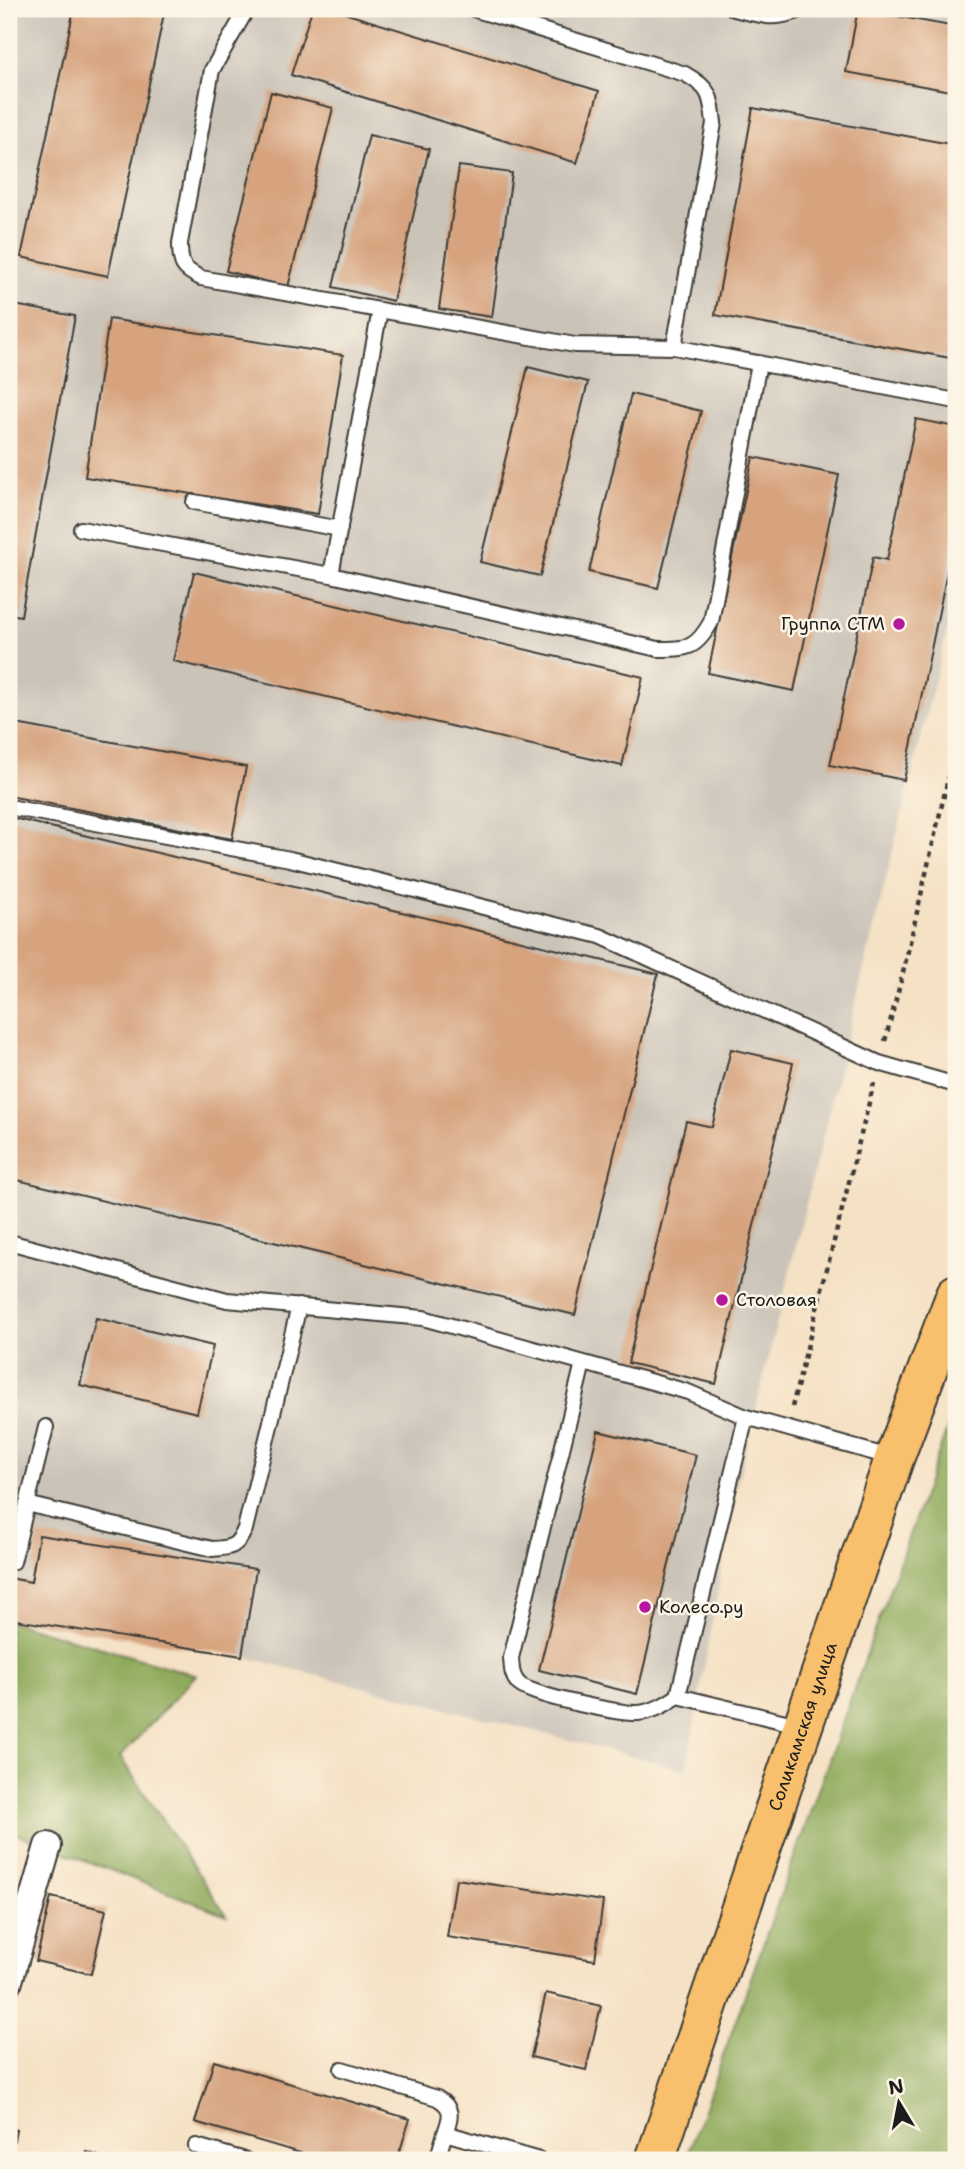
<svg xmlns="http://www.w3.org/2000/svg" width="965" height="2169" viewBox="0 0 965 2169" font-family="'Shantell Sans',sans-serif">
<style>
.industrial{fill:#cac3b8}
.forest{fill:#8faa5c;stroke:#56633c;stroke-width:2}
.building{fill:#d6a37e}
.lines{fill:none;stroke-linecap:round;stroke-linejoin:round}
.lane-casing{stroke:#3d3a35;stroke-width:18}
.street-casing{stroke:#3d3a35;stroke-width:30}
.primary-casing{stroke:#3d3a35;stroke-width:42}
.path{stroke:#3d3a35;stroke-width:4.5;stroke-dasharray:5 5;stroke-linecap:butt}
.lane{stroke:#fff;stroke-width:14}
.street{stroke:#fff;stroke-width:26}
.primary{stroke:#f8bf6c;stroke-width:38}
.poi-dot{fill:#b5179e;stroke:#fcf5e5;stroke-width:2.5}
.labels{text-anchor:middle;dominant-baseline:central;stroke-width:5;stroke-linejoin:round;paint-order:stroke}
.poi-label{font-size:18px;fill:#1c1c1c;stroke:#fcf5e5;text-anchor:start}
.street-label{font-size:18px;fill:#1c1c1c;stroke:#fcf5e5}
</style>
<rect width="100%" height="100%" fill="#fcf5e5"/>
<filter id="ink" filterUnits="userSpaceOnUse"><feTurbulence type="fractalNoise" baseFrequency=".0143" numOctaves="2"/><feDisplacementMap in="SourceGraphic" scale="14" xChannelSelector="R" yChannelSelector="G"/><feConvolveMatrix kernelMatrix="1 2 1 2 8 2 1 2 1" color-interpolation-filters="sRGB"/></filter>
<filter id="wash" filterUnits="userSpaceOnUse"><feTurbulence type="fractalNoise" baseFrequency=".00686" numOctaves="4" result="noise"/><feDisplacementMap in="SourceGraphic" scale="28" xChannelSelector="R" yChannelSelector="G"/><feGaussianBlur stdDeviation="1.57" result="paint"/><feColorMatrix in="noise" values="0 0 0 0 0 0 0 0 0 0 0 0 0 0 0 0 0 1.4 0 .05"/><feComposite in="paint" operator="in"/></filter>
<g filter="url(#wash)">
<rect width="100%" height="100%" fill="#f5e1c4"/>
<path class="industrial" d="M9 9H956V594L736 1489 686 1770 242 1656 9 1601Z"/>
<path class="forest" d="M956 1404V2160H686Z
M9 1621 196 1675 120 1757 226 1915 9 1831Z"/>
<g id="blocks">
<path class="building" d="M74 9H165L108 276 21 257Z
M312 9H331L599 91 577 163 291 75Z
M858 9 956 27V92L846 72Z
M271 92 333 108 288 287 226 271Z
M753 108 956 145V359L715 315Z
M369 135 429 149 393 301 333 287Z
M459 166 512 173 492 317 439 309Z
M9 304 75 316 21 616 9 614Z
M109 319 343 355 318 514 85 477Z
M528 367 588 382 540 576 480 562Z
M631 394 701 411 658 588 589 572Z
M916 419 956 427V529L904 780 830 765 873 557 887 560Z
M753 457 839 475 794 691 708 673Z
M194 572 643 677 622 766 173 661Z
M11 723 246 767 232 839 9 796V737Z
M9 817 658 974 575 1315 9 1178Z
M731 1049 793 1063 716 1384 628 1363 686 1121 712 1127Z
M96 1318 213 1346 197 1413 80 1385Z
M598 1431 696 1455 637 1694 539 1670Z
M39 1535 256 1569 242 1656 9 1619V1578L31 1582Z
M456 1879 603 1901 595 1960 447 1937Z
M51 1897 106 1910 91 1974 36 1961Z
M546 1993 601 2006 586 2070 531 2057Z
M214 2061 410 2119 397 2160H324L195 2122Z
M9 2129 16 2130 10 2159H9Z
M87 2152 109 2160H83Z"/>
</g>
</g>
<g filter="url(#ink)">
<use href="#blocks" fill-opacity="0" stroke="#3d3a35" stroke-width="2"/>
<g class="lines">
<defs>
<path id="lane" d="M247 9 212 70 180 243C180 264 182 269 201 278L575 345 674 347 956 401
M473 9 685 74C710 88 711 95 714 123L674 347
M734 9C763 16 775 21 803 9
M194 502 340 529
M81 529 331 575 658 649C688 649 696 649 711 622L759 363
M331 575 380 310
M9 807 290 859 600 936 879 1063 956 1085
M9 1242 227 1300 423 1318 688 1392 746 1417 893 1458
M583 1363 511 1658C512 1667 511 1675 518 1683 527 1695 620 1714 638 1713 653 1712 666 1704 678 1696
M746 1417 678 1696 802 1726
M46 1427 27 1504 212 1549C231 1548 237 1547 245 1529L299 1306
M13 1562 27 1504
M342 2069 437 2098C454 2108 451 2116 445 2133L539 2160
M196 2146 245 2160
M437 2160 445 2133"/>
<path id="street" d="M9 1981 48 1846"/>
<g id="primary">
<path id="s1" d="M655 2160 894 1459 956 1294"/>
</g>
</defs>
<use href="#lane" class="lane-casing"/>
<use href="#street" class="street-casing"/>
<use href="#primary" class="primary-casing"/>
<path class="path" d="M885 1041 902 977 956 744
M792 1407 874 1083"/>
<use href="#lane" class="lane"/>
<use href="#street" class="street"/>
<use href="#primary" class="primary"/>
</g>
</g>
<g class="poi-dot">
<circle cx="899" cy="624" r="7"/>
<circle cx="722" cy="1300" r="7"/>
<circle cx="645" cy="1607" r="7"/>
</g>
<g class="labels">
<g class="poi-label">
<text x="885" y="624" text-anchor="end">Группа СТМ</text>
<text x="736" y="1300">Столовая</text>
<text x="659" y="1607">Колесо.ру</text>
</g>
<g class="street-label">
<text stroke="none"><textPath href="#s1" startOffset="458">Соликамская улица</textPath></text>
</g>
</g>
<rect width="965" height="2169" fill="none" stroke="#fcf5e5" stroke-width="35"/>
<g transform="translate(899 2103) rotate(350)" stroke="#fcf5e5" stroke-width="5" paint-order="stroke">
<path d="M0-5L12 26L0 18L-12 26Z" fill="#1c1c1c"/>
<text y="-10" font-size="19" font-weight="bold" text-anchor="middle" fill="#1c1c1c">N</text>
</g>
</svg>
